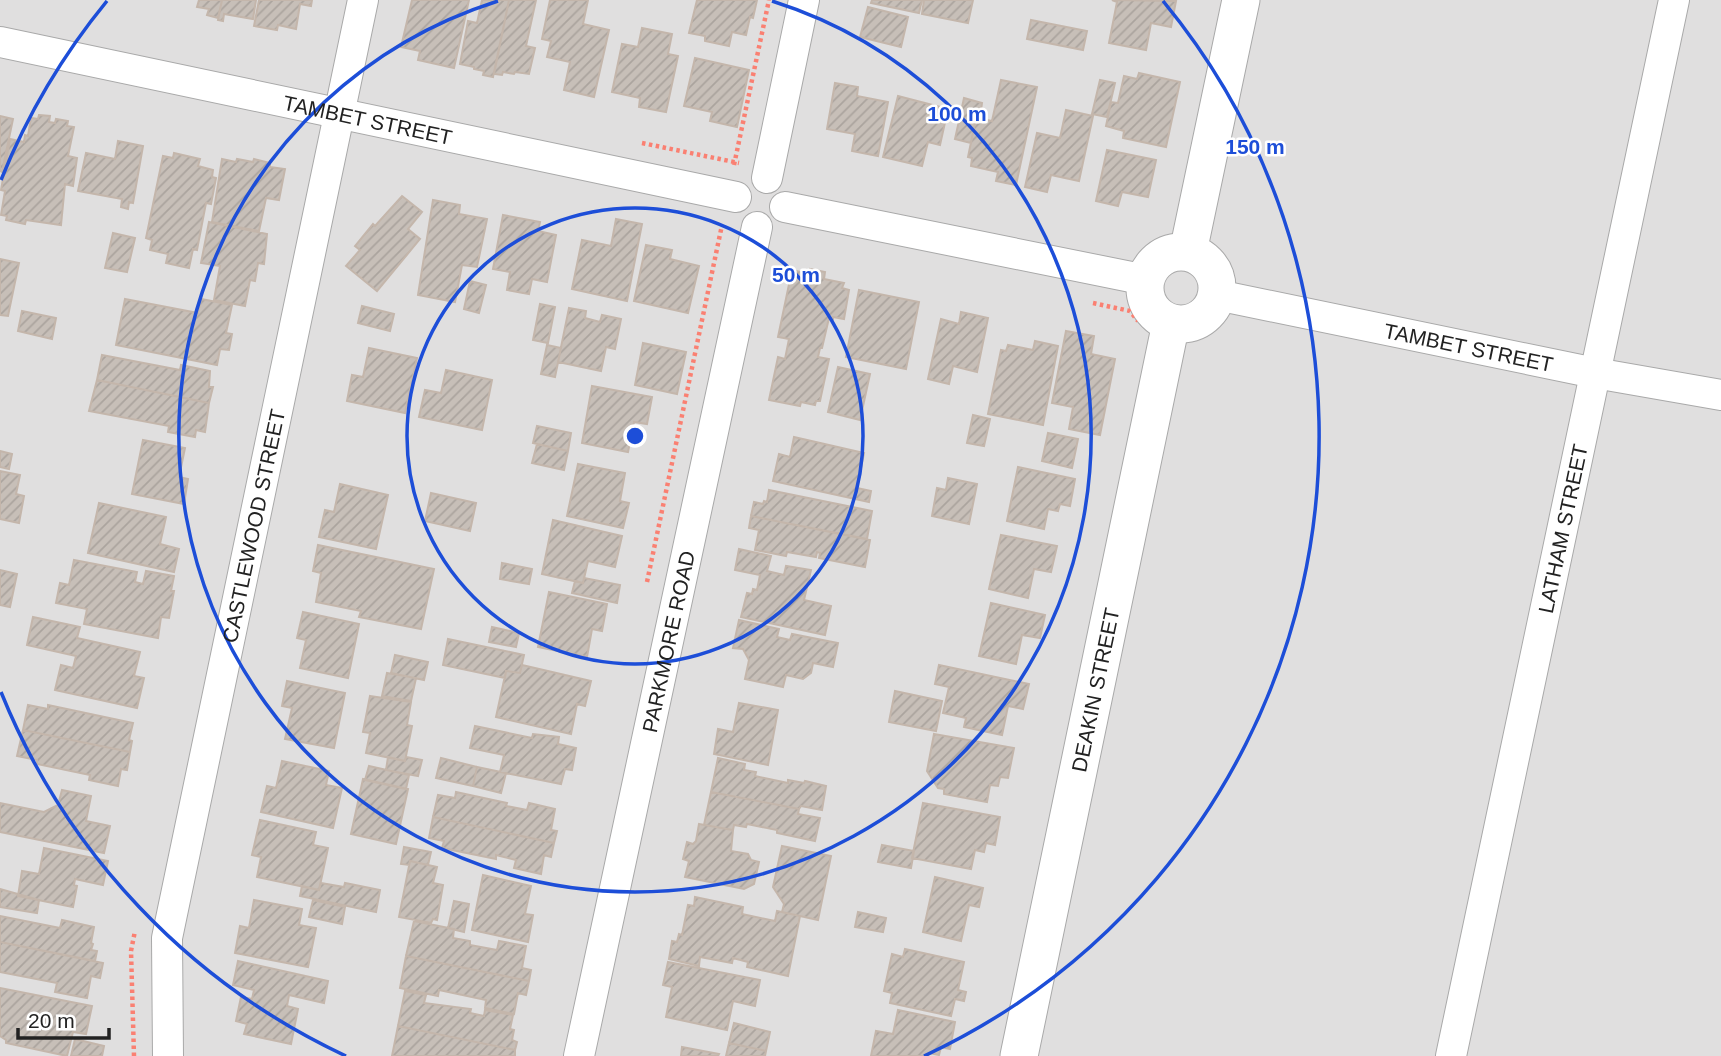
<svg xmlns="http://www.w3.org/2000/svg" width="1721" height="1056" viewBox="0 0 1721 1056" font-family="Arial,sans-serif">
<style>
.residential{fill:#e0dfdf}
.building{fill:url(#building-hatch);stroke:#c4b6ab;stroke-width:2}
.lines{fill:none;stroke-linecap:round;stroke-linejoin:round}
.minor-casing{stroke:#a9a9a9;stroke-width:32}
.tertiary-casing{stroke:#a9a9a9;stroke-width:39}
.path{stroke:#fa8072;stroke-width:4.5;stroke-dasharray:3.5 3.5;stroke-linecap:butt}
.minor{stroke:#fff;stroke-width:30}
.tertiary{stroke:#fff;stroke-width:37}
.ring{fill:none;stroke:#1d4ed8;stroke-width:3.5}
.labels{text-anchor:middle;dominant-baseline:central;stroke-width:5;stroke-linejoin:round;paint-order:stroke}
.street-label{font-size:21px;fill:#222;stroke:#fff}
.centre{fill:#1d4ed8;stroke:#fff;stroke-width:3.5}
.ring-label{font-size:21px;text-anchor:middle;font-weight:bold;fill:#1d4ed8;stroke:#fff;stroke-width:5;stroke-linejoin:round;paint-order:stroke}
</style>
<defs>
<pattern id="building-hatch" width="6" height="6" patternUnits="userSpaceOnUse" patternTransform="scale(1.75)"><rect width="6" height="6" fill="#c7bfb8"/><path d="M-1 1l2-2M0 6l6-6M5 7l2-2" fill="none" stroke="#aba49e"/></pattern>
</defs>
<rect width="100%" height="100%" fill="#f2efe9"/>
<path class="residential" d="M0 0H1721V1056H0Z"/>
<path class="building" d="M199 0H222L218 18 207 15 209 9 197 7Z
M222 0H256L253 19 224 14 223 21 218 20Z
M259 0H312L311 6 300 4 296 29 278 25 277 30 254 26Z
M412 0H469L454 68 418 60 420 51 401 47Z
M482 0H509L493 77 483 75 484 71 474 69V67L460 64 468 21 477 23Z
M509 0H536L526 46 535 48 529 74 515 72 514 74 503 72 502 75 494 74Z
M550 0H588L583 24 609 30 594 97 564 90 570 62 547 57 551 41 542 39Z
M697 0H757L753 18 750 17 746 35 732 32 729 46 705 41V36L689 33Z
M872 0H922L919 13 871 3Z
M924 0H973L968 23 922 14Z
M1112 0 1176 1 1171 27 1151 23 1146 50 1109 43 1117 2Z
M868 7 908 17 901 47 860 37Z
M1031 20 1087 31 1083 50 1027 39Z
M642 28 672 34 668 54 678 56 666 112 639 107 640 98 612 92 622 44 638 47Z
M695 58 749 70 737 127 710 121 712 112 684 106Z
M1139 73 1180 82 1166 147 1123 138 1124 131 1106 126 1111 102 1118 103 1124 76 1137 79Z
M1001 80 1037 87 1016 185 996 181 998 172 971 166 972 158 968 157 976 118 992 121Z
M1100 80 1115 83 1107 117 1092 114Z
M835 83 858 87 857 96 888 102 878 156 852 151 855 134 827 129Z
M898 96 948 109 940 145 928 142 922 166 883 157Z
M964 98 982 103 980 118H976L971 143 955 139Z
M1066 110 1093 116 1079 181 1051 175 1047 192 1025 187 1037 133 1060 138Z
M39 115 50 116 49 122 55 123 56 119 68 121 67 126 74 127 68 156 77 158 73 186 65 184 61 225 26 220 25 224 6 220 7 216 1 215 5 191 1 190 10 139 24 142 25 135 28 136 31 118 38 119Z
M0 116 13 119 2 172 0 171Z
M118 141 143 146 133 203 129 202 128 209 121 207 122 199 78 191 86 153 115 159Z
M1107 150 1156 160 1148 197 1122 192 1118 206 1096 201Z
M174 153 200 159 198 166 213 170 212 177 216 178 211 204 206 203 197 250 193 249 189 268 166 263 168 254 150 250 152 240 146 238 163 156 173 158Z
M222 159 236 162 237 159 253 162 254 159 270 163V167L285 169 279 200 266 198 259 231 212 222Z
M402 196 422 212 408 229 420 239 377 291 346 266 360 250 355 246 373 224 375 226Z
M433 200 460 205 459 214 487 219 477 267 462 265 455 302 418 295Z
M503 215 540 222 538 231 556 235 547 282 532 279 529 294 507 290 510 272 493 269Z
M616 219 642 224 627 301 572 289 582 240 611 246Z
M209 222 267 234 264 264 258 263 255 281 250 280 245 306 214 300 220 266 201 263Z
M113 233 135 238 127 272 105 268Z
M646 245 672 250 670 259 699 266 688 313 634 301Z
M0 259 19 263 8 316 0 315Z
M810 269 825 272 824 279 844 283 842 288 849 290 844 319 833 317V319L829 318 822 348H820L818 357 829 359 820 401H816L815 405 801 402 800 406 769 400 778 357 785 359 789 339 778 337 792 270 809 274Z
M470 281 486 285 479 313 464 309Z
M859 290 919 302 906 369 846 357Z
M125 299 198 313 201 299 232 305 226 333 232 334 229 350 220 349 217 365 116 345Z
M540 304 555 307 548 343 533 340Z
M362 306 394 314 390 331 358 323Z
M569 308 586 311 585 318 600 322 602 315 621 319 615 349 606 347 601 371 558 362Z
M22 311 56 318 52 339 18 331Z
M961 312 988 318 977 372 953 366 949 384 928 379 941 319 959 324Z
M1066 331 1094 336 1091 354 1115 359 1100 435 1069 429 1073 407 1052 403Z
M1035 341 1058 346 1043 425 988 414 1001 350 1006 351 1008 345 1033 350Z
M643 343 686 352 677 394 635 385Z
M547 345 561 348 555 377 541 374Z
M369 348 417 358 405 413 347 401 352 375 363 377Z
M102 355 180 370 181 365 210 371 209 387H213L209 403 97 380Z
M838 367 870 374 860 420 828 412Z
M446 370 492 380 482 430 419 417 425 390 441 393Z
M97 380 209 403 205 432 196 430 195 437 168 432 169 426 89 411Z
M592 386 652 397 647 424 634 422 628 452 582 443Z
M973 415 990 419 984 446 967 443Z
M537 426 571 433 568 451 533 443Z
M1048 433 1078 439 1072 468 1042 461Z
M794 437 864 453 857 488 871 491 869 502 773 481 779 454 790 457Z
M143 440 185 448 179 477 188 479 184 504 132 494Z
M537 444 568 451 564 470 532 463Z
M0 451 12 454 9 469 0 467Z
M578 464 625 473 620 501 629 503 623 528 567 516Z
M1018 467 1075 479 1070 506 1060 504 1058 511 1048 509 1044 529 1007 521Z
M0 471 20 475 16 494 24 496 19 523 0 519Z
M948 478 977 484 969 524 932 516 937 488 946 490Z
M340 484 388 495 376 549 319 537 325 510 334 512Z
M769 490 872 511 867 539 751 516 754 502 763 504 764 501 767 502Z
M431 493 476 503 470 531 425 521Z
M99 503 166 517 160 544 179 549 174 572 88 553Z
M751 516 870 540 865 567 819 558 820 553 817 552 816 557 787 552 786 556 755 550 759 530 749 528Z
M553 520 622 536 615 567 588 561 583 583 542 574Z
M1001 535 1057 546 1051 572 1034 569 1028 598 989 589Z
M318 545 434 569 421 629 359 617 361 611 316 602 321 573 313 571Z
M739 549 771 556 767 571 784 575 786 566 811 570 804 600 831 606 825 635 741 617 747 593 752 594 753 589 757 590 760 575 735 570Z
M74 560 137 572 135 582 143 584 146 571 174 576 171 591H174L169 618 161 617 158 638 84 624 87 609 56 603 60 583 69 585Z
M502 563 532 569 529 584 500 579Z
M0 570 17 574 10 607 0 605Z
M584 578 620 585 617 603 572 593 575 581 583 583Z
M549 592 607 604 602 631 592 629 587 657 538 647Z
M991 603 1045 615 1040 638 1022 635 1016 664 979 656Z
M303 612 359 624 348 678 300 668 306 640 297 638Z
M33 617 80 627 77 638 140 652 134 676 144 678 137 708 55 690 61 665 73 668 76 656 27 645Z
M739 620 779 629 777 637 790 640 792 634 838 643 833 667 813 663 811 673 803 679 786 675 783 687 745 679 749 660 743 649 733 648Z
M492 627 519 633 516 647 489 642Z
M448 639 524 655 520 673 506 671 505 678 443 665Z
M395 655 428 662 424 680 391 673Z
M522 665 591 681 585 706 577 704 571 734 496 717 506 671 520 673Z
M939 665 1029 684 1023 709 1008 706 1002 735 964 727 966 718 943 713 949 687 935 684Z
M387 673 416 678 411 701 382 696Z
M287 681 345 693 334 748 285 739 292 708 282 706Z
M895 691 942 701 936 731 889 722Z
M370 696 411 702 407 725 412 726 405 761 366 753 370 733 363 732Z
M739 703 778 710 768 765 714 754 718 729 733 732Z
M28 705 48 709V705L133 723 129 740 132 741 130 752 23 730Z
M475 726 532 738 533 734 559 737 558 744 576 748 572 770 565 769 561 784 500 772 504 755 470 748Z
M23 730 130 752 127 770 121 769 118 786 89 780 90 775 37 764V760L17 756Z
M934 734 1014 748 1008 778 1000 777 998 786 990 785 987 802 944 794V789L938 788 927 771Z
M388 757 405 761 406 757 422 760 418 776 386 770Z
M441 758 477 767 473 786 436 778Z
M718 758 745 764 744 770 756 772 755 776 788 783V780L804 783 805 781 826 786 822 810 801 806 799 809 711 792Z
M282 761 329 771 326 785 342 788 333 828 261 812 267 786 276 788Z
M369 766 409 775 406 789 365 780Z
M477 767 506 773 501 793 473 786Z
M363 779 408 789 396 844 351 834Z
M62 790 91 796 86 821 110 826 104 853 0 832V803L44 812 58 805Z
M456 792 507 803 506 806 527 810 529 803 555 809 551 830 557 831 554 843 433 817 438 795 455 798Z
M711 792 799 809 798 814 820 818 815 841 777 833V830L747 824 746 827 734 825 733 830 704 825Z
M923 803 1000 817 995 845 986 843 984 852 975 850 971 869 912 858Z
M433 817 554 843 551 857 544 855 541 874 514 868 516 860 496 855V859L442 848 444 841 429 838Z
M260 820 316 832 313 845 328 848 319 890 257 877 261 857 252 855Z
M699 824 733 830 731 851 748 854 751 860 759 862 754 884 744 889 685 877 689 861 683 859 687 842 693 844 696 841Z
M882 845 914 851 911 868 878 862Z
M782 846 831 856 818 920 782 912 784 904 773 887Z
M404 847 431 852 428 865 410 861 409 865 401 864Z
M44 848 108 861 103 885 75 879 74 885 77 886 73 907 18 896 22 871 39 874Z
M410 861 437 867 433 883 443 885 437 920 433 919 431 923 399 917Z
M483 875 531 886 525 914 533 915 528 942 472 930Z
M935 877 983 888 979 907 969 905 961 941 923 932Z
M321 883 344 887 345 883 380 890 376 912 300 896 302 886 319 890Z
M0 889 39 900 37 913 0 907Z
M695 897 743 907 742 914 775 921 777 911 800 916 788 976 747 967 748 962 733 958 732 963 700 957 699 966 669 959 672 941 677 942 679 934 682 935 688 905 694 906Z
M254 900 302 909 299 925 316 928 308 967 235 953 240 926 249 928Z
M313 900 345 907 342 924 309 917Z
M454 901 469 904 464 932 448 928Z
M858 912 886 918 883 932 855 927Z
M0 916 60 928 62 920 94 927 91 943 93 944 91 950 97 951 95 961 0 942Z
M414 921 454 929 453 938 470 941V945L497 950 499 941 526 946 522 968 531 970 529 981 406 956Z
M0 942 103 963 100 978 91 976 87 998 55 992 57 983 0 972Z
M905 949 964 962 958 990 966 992 964 1001 955 999 951 1016 890 1003 892 993 884 991 892 954 903 957Z
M406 956 529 981 526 995 518 993 514 1014 485 1008 486 1000 439 990 438 996 400 988Z
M238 961 328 981 324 1003 289 995 287 1006 298 1009 291 1044 244 1034 247 1024 236 1021 241 997 252 999 254 990 233 985Z
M668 962 760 980 755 1006 733 1001 727 1030 666 1017 672 987 663 985Z
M0 988 92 1006 86 1034 73 1032 67 1056 6 1043V1040L0 1036Z
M405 991 426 995 424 1003 471 1009 470 1013 484 1016 485 1010 513 1015 510 1029 514 1030 512 1040 517 1042 515 1050 398 1026Z
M898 1010 955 1022 950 1049 941 1047 939 1055 929 1053 928 1056H871L876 1031 893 1034Z
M734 1023 770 1032 766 1051 729 1043Z
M398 1026 515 1050V1056H392Z
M75 1039 104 1046 102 1056H71Z
M729 1043 766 1051 765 1056H726Z
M682 1047 719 1054 718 1056H681Z"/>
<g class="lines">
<defs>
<g id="minor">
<path id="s1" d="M0 42 736 197"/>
<path d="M767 178 804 0"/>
<path d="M785 207 1146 280"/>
<path id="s2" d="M1217 295 1595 373 1721 395"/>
<path id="s3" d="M168 1056 167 938 363 0"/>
<path id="s4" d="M579 1056 757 227"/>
<path id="s5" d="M1451 1056 1674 0"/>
</g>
<g id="tertiary">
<circle cx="1181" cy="288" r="36"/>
<path d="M1188 252 1241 0"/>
<path id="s6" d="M1019 1056 1171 323"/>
</g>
</defs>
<use href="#minor" class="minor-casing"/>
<use href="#tertiary" class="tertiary-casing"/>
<path class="path" d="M642 143 739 163
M734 165 769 0
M1093 303 1130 311 1138 321
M647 582 722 225
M134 1056 131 951 135 931"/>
<use href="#minor" class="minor"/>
<use href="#tertiary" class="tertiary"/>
</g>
<g class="ring">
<circle cx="635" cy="436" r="228"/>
<path d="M772 1A456 456 0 1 1 498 1"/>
<path d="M346 1056A684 684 0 0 1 1 692M1 180A684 684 0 0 1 107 1M1163 1A684 684 0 0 1 924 1056"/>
</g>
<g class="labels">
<g class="street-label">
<text stroke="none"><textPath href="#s1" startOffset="376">TAMBET STREET</textPath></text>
<text stroke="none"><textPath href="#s2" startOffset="257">TAMBET STREET</textPath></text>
<text stroke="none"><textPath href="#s3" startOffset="539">CASTLEWOOD STREET</textPath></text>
<text stroke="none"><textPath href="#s5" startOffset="539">LATHAM STREET</textPath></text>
<text stroke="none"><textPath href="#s4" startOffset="424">PARKMORE ROAD</textPath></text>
<text stroke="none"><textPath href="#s6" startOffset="374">DEAKIN STREET</textPath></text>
</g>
</g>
<circle cx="635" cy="436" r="10" class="centre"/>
<g class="ring-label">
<text x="957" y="121">100 m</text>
<text x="1255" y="154">150 m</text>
<text x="796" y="282">50 m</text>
</g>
<path d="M18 1028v10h91v-10" fill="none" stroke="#222222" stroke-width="3.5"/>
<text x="28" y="1028" font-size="21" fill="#222222" stroke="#ffffff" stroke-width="5" paint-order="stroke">20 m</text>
</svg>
